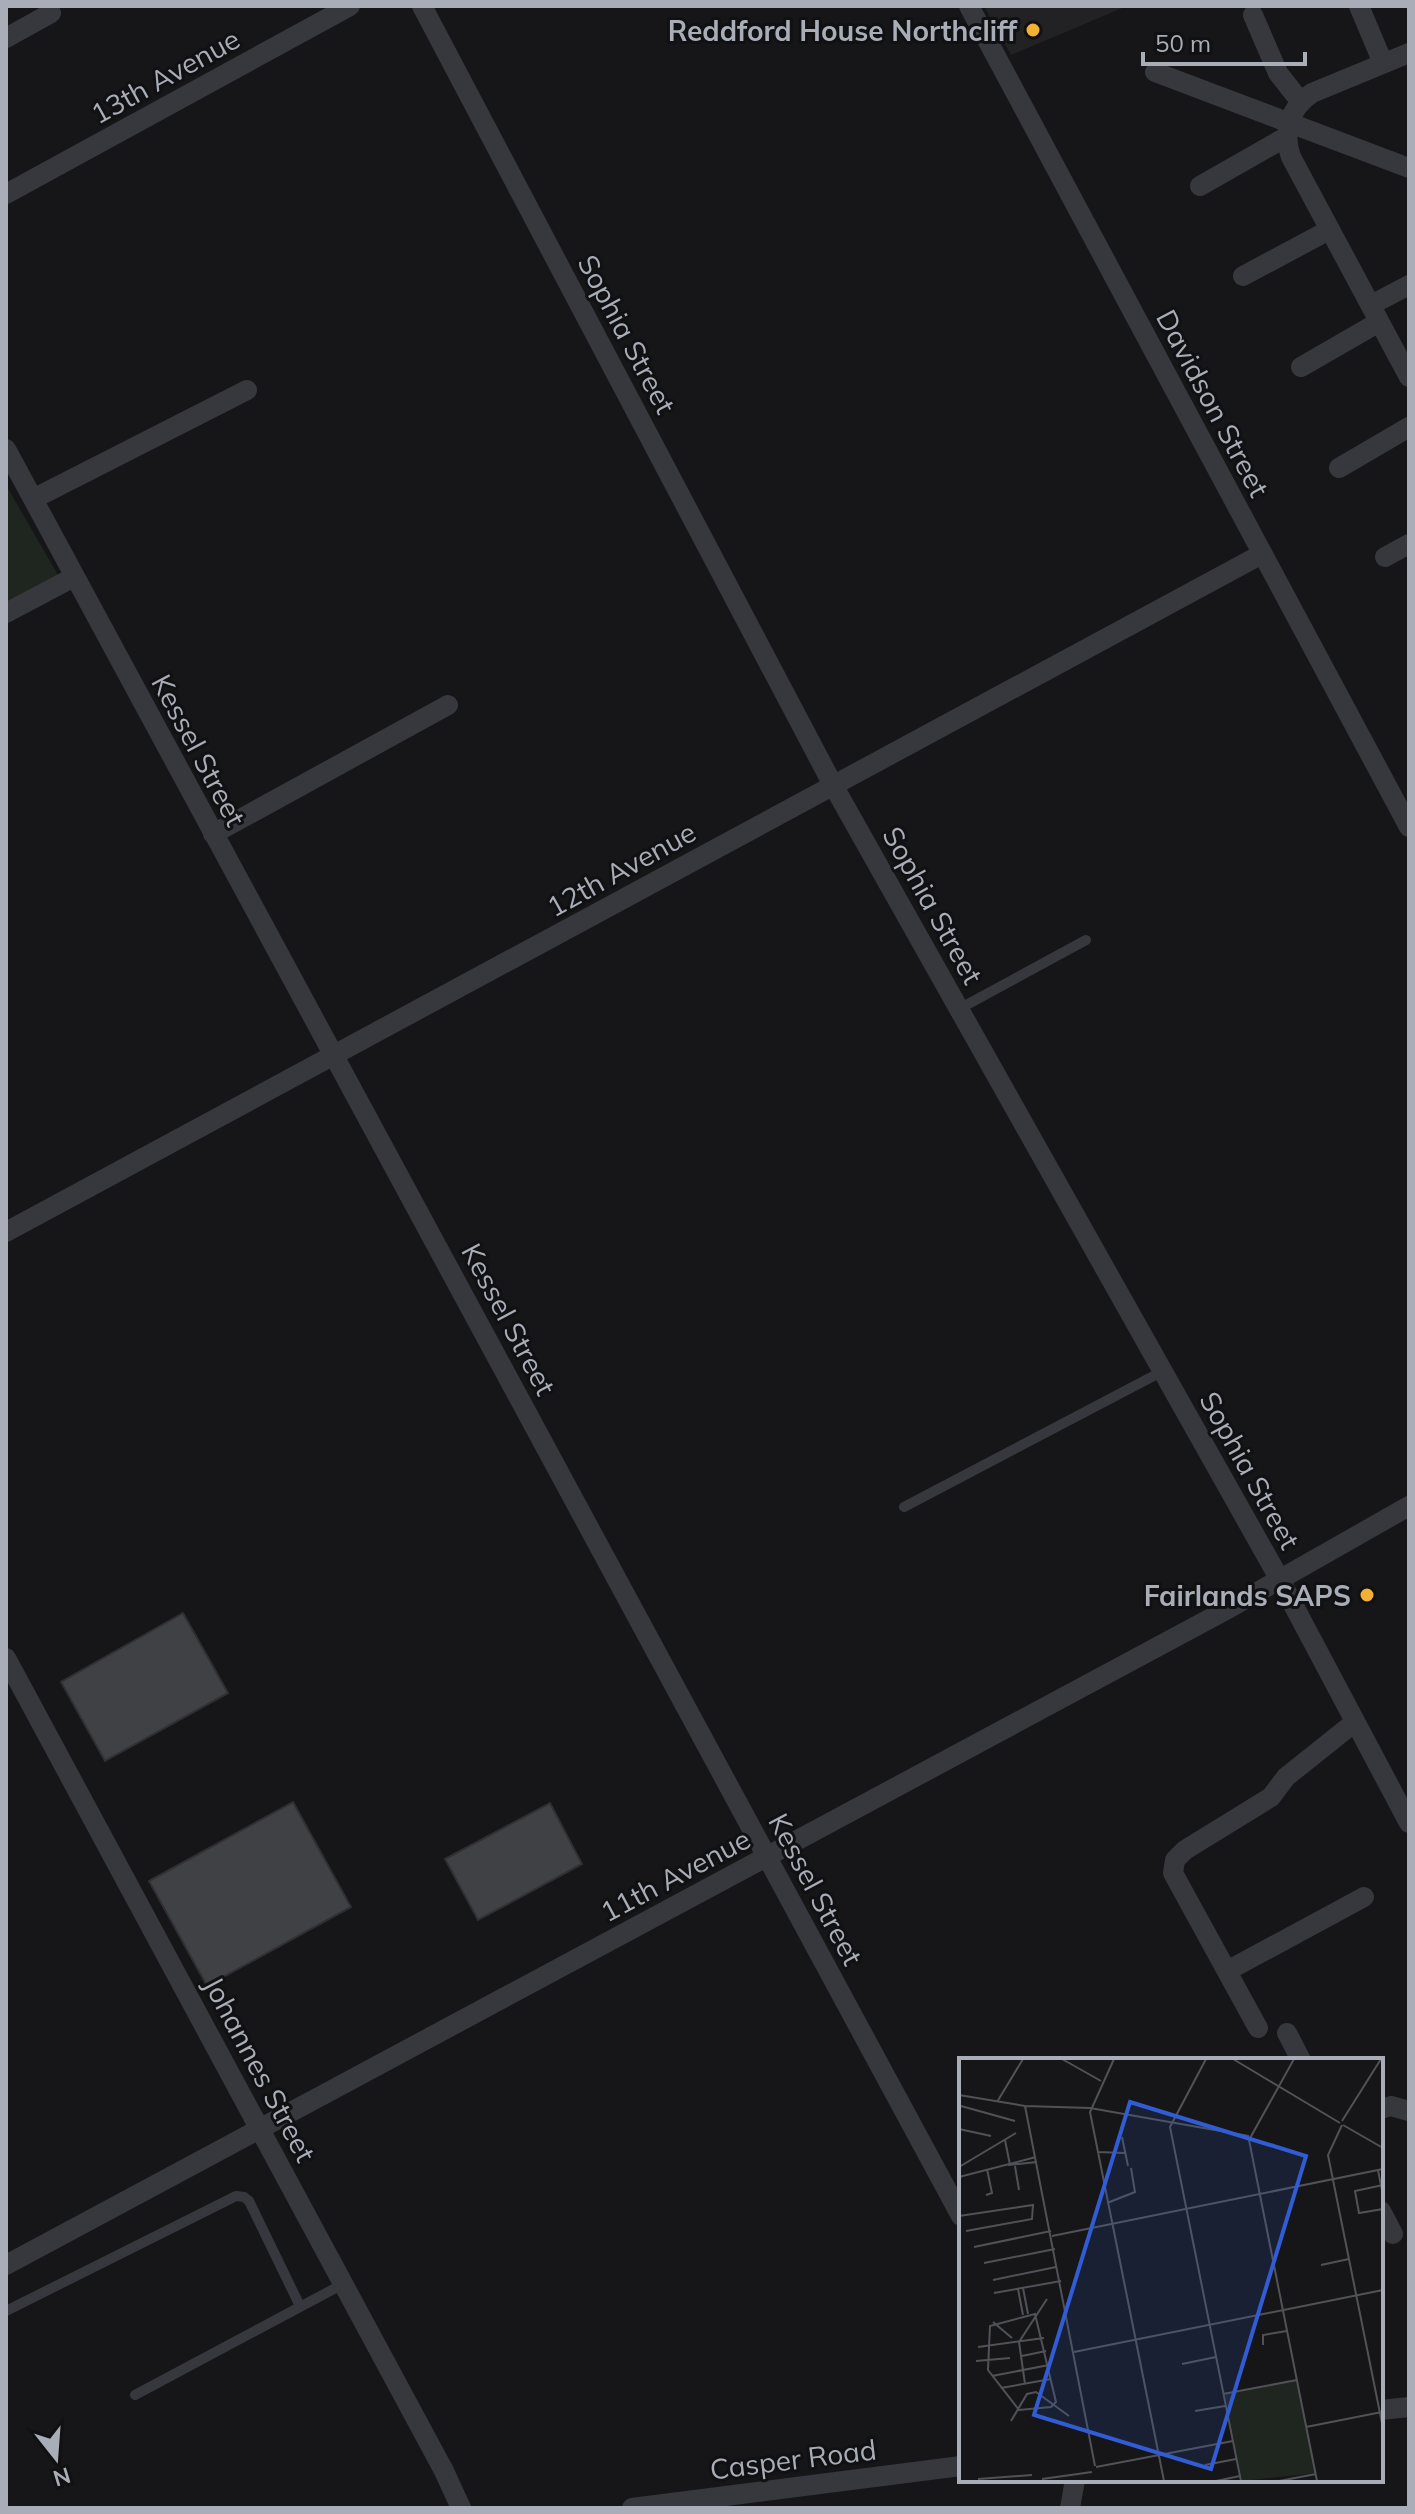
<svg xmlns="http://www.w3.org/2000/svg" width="1415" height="2514" viewBox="0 0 1415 2514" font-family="Mulish,sans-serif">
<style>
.built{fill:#222225}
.green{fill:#1e261f}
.building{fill:#404145;stroke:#303034;stroke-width:2}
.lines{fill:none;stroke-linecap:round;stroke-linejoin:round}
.lane{stroke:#37383d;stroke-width:10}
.street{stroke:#37383d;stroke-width:20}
.poi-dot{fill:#f2b134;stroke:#111113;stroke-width:3}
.labels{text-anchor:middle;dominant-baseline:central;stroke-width:6;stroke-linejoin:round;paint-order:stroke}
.poi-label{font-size:28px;font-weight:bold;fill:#a8adb8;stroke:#111113;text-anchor:end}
.street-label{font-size:28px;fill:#a8adb8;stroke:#111113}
.inset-road{fill:none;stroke:#505258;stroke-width:2}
.view{fill:#325cd3;fill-opacity:0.15;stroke:#325cd3;stroke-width:4}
.inset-edge{fill:none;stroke:#a8adb8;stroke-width:4}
</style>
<rect width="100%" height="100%" fill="#161618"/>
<path class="built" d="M984 6H1127L1011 55Z"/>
<path class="green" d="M6 485 62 582 6 610Z"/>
<path class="building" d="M183 1613 228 1693 105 1761 61 1682Z
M293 1802 351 1907 207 1986 149 1881Z
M550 1803 582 1864 478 1920 445 1859Z"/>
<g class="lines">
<path class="lane" d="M959 1009 1086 940
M904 1507 1163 1371
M6 2311 236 2196 244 2197 249 2201 300 2306
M135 2395 343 2284"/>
<path class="street" d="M422 6 833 785 1279 1578 1409 1823
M969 6 1409 827
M1359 6 1383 63
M1253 15 1278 73 1300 101
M6 38 51 13
M1409 53 1312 93C1290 108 1282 131 1291 157L1409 377
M1155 72 1409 168
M1200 186 1286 137
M6 194 350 6
M1243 276 1329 230
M1371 305 1409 285
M1301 367 1379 322
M6 449 961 2216
M1339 468 1409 427
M33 499 247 390
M1385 557 1409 544
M6 613 74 577
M213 834 448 705
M6 1232 1262 554
M6 1658 444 2471 461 2508
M1227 1971 1364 1897
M1258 2028 1173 1873 1175 1860 1185 1850 1271 1797 1286 1777 1355 1722
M1287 2033 1301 2060
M1381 2109 1391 2106 1409 2111
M1381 2211 1393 2234
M6 2265 1226 1610 1409 1506
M1381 2410 1409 2407
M632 2508 961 2466
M1070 2508 1075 2480"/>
</g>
<g class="poi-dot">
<circle cx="1033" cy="30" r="8"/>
<circle cx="1367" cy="1595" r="8"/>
</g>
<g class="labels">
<g class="poi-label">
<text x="1017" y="30">Reddford House Northcliff</text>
<text x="1351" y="1595">Fairlands SAPS</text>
</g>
<g class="street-label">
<text transform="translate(165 76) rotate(-29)">13th Avenue</text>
<text transform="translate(627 334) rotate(62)">Sophia Street</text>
<text transform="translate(1213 403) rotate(62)">Davidson Street</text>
<text transform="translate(199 750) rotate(62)">Kessel Street</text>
<text transform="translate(621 869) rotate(-29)">12th Avenue</text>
<text transform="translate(933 905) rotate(61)">Sophia Street</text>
<text transform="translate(509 1319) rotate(62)">Kessel Street</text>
<text transform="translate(1250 1470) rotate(61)">Sophia Street</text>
<text transform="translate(675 1875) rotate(-28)">11th Avenue</text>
<text transform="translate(816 1889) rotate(62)">Kessel Street</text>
<text transform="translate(260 2069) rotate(62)">Johannes Street</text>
<text transform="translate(793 2459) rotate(-7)">Casper Road</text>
</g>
</g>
<g transform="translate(959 2058)">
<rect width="424" height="424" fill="#161618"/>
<path d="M338 323 357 415 283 423 266 336Z" fill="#1e261f"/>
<path class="inset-road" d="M103 1 142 23M155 1 131 54 205 423M247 1 211 69 282 423M274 1 381 65M335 1 290 82 358 423M0 37 66 48 131 50 290 78M38 44 64 1M2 48 56 63M66 48 136 408M383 63 422 1M383 67 369 97 424 370M384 67 424 90M0 71 32 78M163 79 169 108M46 82 51 107M138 94 166 95M49 107 78 104M56 108 60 132M0 109 57 75M419 112 424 138M0 119 77 99M424 127 396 133 400 155 424 151M27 137 33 135 28 111M148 145 176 134 172 110M0 158 74 147 73 161 7 173M93 178 424 111M15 189 92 173M25 205 96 191M362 207 390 201M34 222 97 209M64 230 69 256M59 231 64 257M35 235 102 223M76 256 97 344 92 349 60 352 29 312 31 268ZM34 264 53 280M304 287V277L328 273M19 289 85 280M115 294 424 232M63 298 87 293M17 303 51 300M223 306 257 299M33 318 90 307M66 326 60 284 88 241M42 330 92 321M264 336 338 322M236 353 266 348M52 363 68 336 77 334 110 358M347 369 423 354M246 407 277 401M137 409 274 383M19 421 73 417M83 421 133 414M257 423 281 418M320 423 357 416"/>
<path class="view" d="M171 44 347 98 252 411 75 357Z"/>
<rect width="424" height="424" class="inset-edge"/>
</g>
<rect width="1415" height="2514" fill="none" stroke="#a8adb8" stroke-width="16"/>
<g transform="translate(56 2458) rotate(163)" stroke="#111113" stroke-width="6" paint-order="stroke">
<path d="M0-6L14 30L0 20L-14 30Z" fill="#a8adb8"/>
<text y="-12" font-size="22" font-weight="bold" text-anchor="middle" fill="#a8adb8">N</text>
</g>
<path d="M1143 52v12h162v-12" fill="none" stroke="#a8adb8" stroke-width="4"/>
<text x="1155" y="52" font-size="24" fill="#a8adb8" stroke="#111113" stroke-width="6" paint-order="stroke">50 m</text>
</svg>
